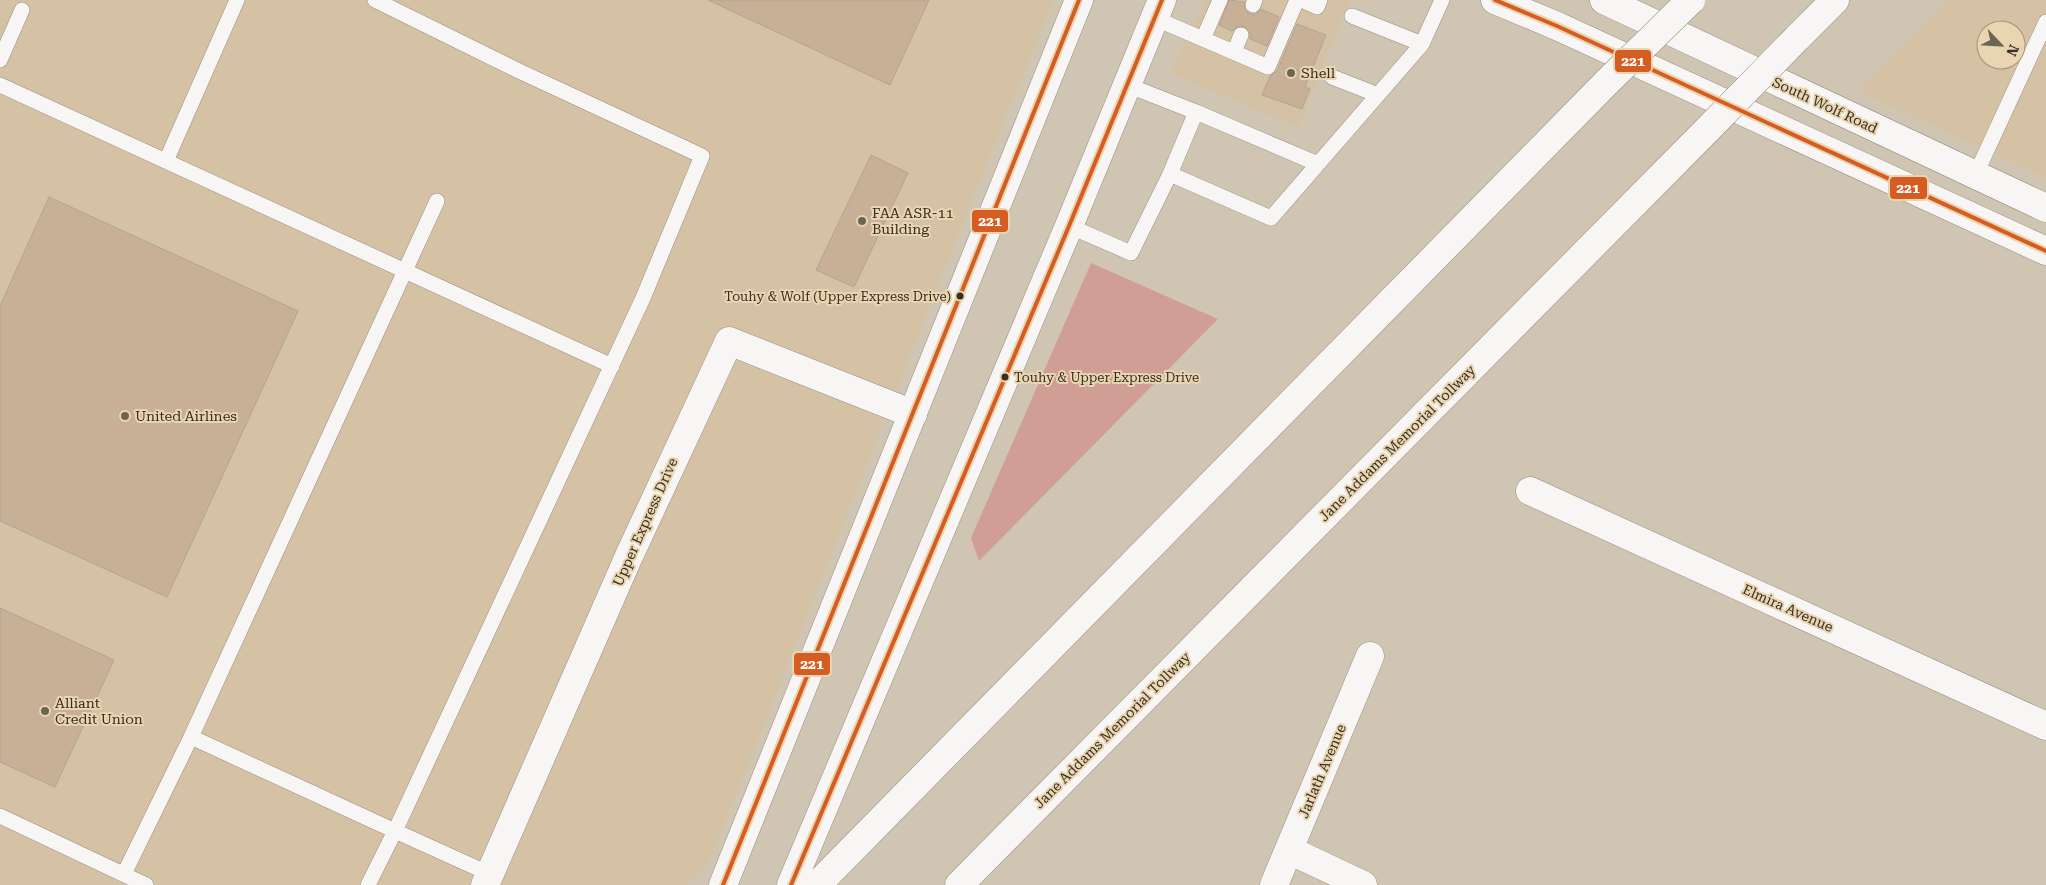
<svg xmlns="http://www.w3.org/2000/svg" width="2046" height="885" viewBox="0 0 2046 885" font-family="'Roboto Serif',serif">
<style>
.built{fill:#d5c2a4;fill-rule:evenodd}
.green{fill:#d19e96}
.building{fill:#c8b096;stroke:#afa498}
.lines{fill:none;stroke-linecap:round;stroke-linejoin:round}
.service-casing{stroke:#978e80;stroke-width:16}
.minor-casing{stroke:#978e80;stroke-width:29}
.secondary-casing{stroke:#978e80;stroke-width:29}
.primary-casing{stroke:#978e80;stroke-width:29}
.motorway-casing{stroke:#978e80;stroke-width:29}
.service{stroke:#f8f6f4;stroke-width:15}
.minor{stroke:#f8f6f4;stroke-width:28}
.secondary{stroke:#f8f6f4;stroke-width:28}
.primary{stroke:#f8f6f4;stroke-width:28}
.motorway{stroke:#f8f6f4;stroke-width:28}
.motorway-bridge-casing{stroke:#978e80;stroke-width:29;stroke-linecap:butt}
.motorway-bridge{stroke:#f8f6f4;stroke-width:28}
.bus-1-casing{stroke:#ead5b2;stroke-width:8}
.bus-1{stroke:#d65d22;stroke-width:4}
.poi-dot{fill:#6d6454;stroke:#ead5b2;stroke-width:2}
.bus-dot{fill:#372f21;stroke:#ead5b2;stroke-width:2}
.labels{text-anchor:middle;dominant-baseline:central;stroke-width:4;stroke-linejoin:round;paint-order:stroke}
.bus-label{font-size:13px;fill:#372f21;stroke:#ead5b2;text-anchor:end}
.poi-label{font-size:14px;fill:#372f21;stroke:#ead5b2;text-anchor:start}
.street-label{font-size:14px;fill:#372f21;stroke:#ead5b2}
.line-badge{stroke:#ead5b2;stroke-width:2}
.badge-label{font-size:14px;text-anchor:middle;font-weight:bold;fill:#fff}
</style>
<rect width="100%" height="100%" fill="#d0c5b3"/>
<path class="built" d="M0 0H1054L990 155 709 862 686 885H0Z
M1205 0H1350L1298 128 1171 73Z
M1949 0H2046V178L1858 91ZM1986 30H2016V60H1986Z"/>
<path class="green" d="M1091 263 1218 319 979 561 971 538Z"/>
<path class="building" d="M708 0H929L890 85Z
M1229 0 1244 2 1245 10 1250 14H1255L1261 9 1279 17 1267 46 1250 39V33L1245 27 1239 26 1232 31 1219 25Z
M1297 24 1326 35 1305 87 1310 89 1302 109 1262 95 1270 76 1277 71Z
M871 155 908 173 854 287 816 270Z
M49 197 298 311 167 597 0 521V306Z
M0 608 114 660 55 787 0 762Z"/>
<g class="lines">
<defs>
<path id="service" d="M1301 0 1317 7 1320 0
M1253 5 1255 0
M1352 16 1422 44
M1154 18 1203 39 1220 0
M1203 39 1268 67 1297 0
M1234 52 1241 35
M0 60 22 10
M1332 77 1378 95
M0 85 612 366
M1127 85 1196 112
M166 161 237 0
M1170 174 1196 112 1318 164
M1975 176 2046 22
M1069 226 1131 253 1170 174 1271 218 1422 44 1442 0
M191 737 437 201
M0 816 146 885
M124 874 191 737 395 831 643 298 702 156 519 71 375 0
M368 885 395 831 490 874"/>
<path id="minor" d="M1530 491 2046 726
M1289 850 1363 885
M485 885 629 556 729 341 913 414
M1274 885 1370 656"/>
<path id="secondary" d="M1495 0 1557 26 2046 251
M1604 0 2046 208"/>
<path id="primary" d="M723 885 1079 0
M791 885 1069 226 1162 0"/>
<path id="motorway" d="M1797 38 1835 0
M817 885 1608 81
M959 885 1709 128"/>
</defs>
<use href="#service" class="service-casing"/>
<use href="#minor" class="minor-casing"/>
<use href="#secondary" class="secondary-casing"/>
<use href="#primary" class="primary-casing"/>
<use href="#motorway" class="motorway-casing"/>
<use href="#service" class="service"/>
<use href="#minor" class="minor"/>
<use href="#secondary" class="secondary"/>
<use href="#primary" class="primary"/>
<use href="#motorway" class="motorway"/>
<defs>
<path id="motorway-bridge" d="M1608 81 1691 0
M1709 128 1797 38"/>
</defs>
<use href="#motorway-bridge" class="motorway-bridge-casing"/>
<use href="#motorway-bridge" class="motorway-bridge"/>
<defs>
<path id="bus-1" d="M1495 0 1557 26 2046 251
M723 885 1079 0
M791 885 1069 226 1162 0"/>
</defs>
<use href="#bus-1" class="bus-1-casing"/>
<use href="#bus-1" class="bus-1"/>
</g>
<g class="poi-dot">
<circle cx="1291" cy="73" r="5"/>
<circle cx="862" cy="221" r="5"/>
<circle cx="125" cy="416" r="5"/>
<circle cx="45" cy="711" r="5"/>
</g>
<g class="bus-dot">
<circle cx="960" cy="296" r="4.5"/>
<circle cx="1005" cy="377" r="4.5"/>
</g>
<g class="labels">
<g class="bus-label">
<text x="951" y="296">Touhy &amp; Wolf (Upper Express Drive)</text>
<text x="1014" y="377" text-anchor="start">Touhy &amp; Upper Express Drive</text>
</g>
<g class="poi-label">
<text x="1301" y="73">Shell</text>
<text x="872" y="213">FAA ASR-11<tspan x="872" dy="16">Building</tspan></text>
<text x="135" y="416">United Airlines</text>
<text x="55" y="703">Alliant<tspan x="55" dy="16">Credit Union</tspan></text>
</g>
<g class="street-label">
<text transform="translate(1825 105) rotate(25)">South Wolf Road</text>
<text transform="translate(1397 443) rotate(-45)">Jane Addams Memorial Tollway</text>
<text transform="translate(645 522) rotate(-66)">Upper Express Drive</text>
<text transform="translate(1788 608) rotate(24)">Elmira Avenue</text>
<text transform="translate(1112 730) rotate(-45)">Jane Addams Memorial Tollway</text>
<text transform="translate(1322 771) rotate(-67)">Jarlath Avenue</text>
</g>
</g>
<g class="line-badge">
<rect x="1614" y="49" width="38" height="24" rx="5" fill="#d65d22"/>
<rect x="1889" y="176" width="39" height="24" rx="5" fill="#d65d22"/>
<rect x="971" y="209" width="38" height="24" rx="5" fill="#d65d22"/>
<rect x="793" y="652" width="38" height="24" rx="5" fill="#d65d22"/>
</g>
<g class="badge-label">
<text x="1633" y="66">221</text>
<text x="1908" y="193">221</text>
<text x="990" y="226">221</text>
<text x="812" y="669">221</text>
</g>
<g transform="translate(2001 45) rotate(115)"><circle r="24" fill="#ead5b2" stroke="#a29378"/>
<path d="M0-4L9 19L0 12L-9 19Z" fill="#6d6454"/>
<text y="-8" font-size="14" font-weight="bold" text-anchor="middle" fill="#372f21">N</text>
</g>
</svg>
